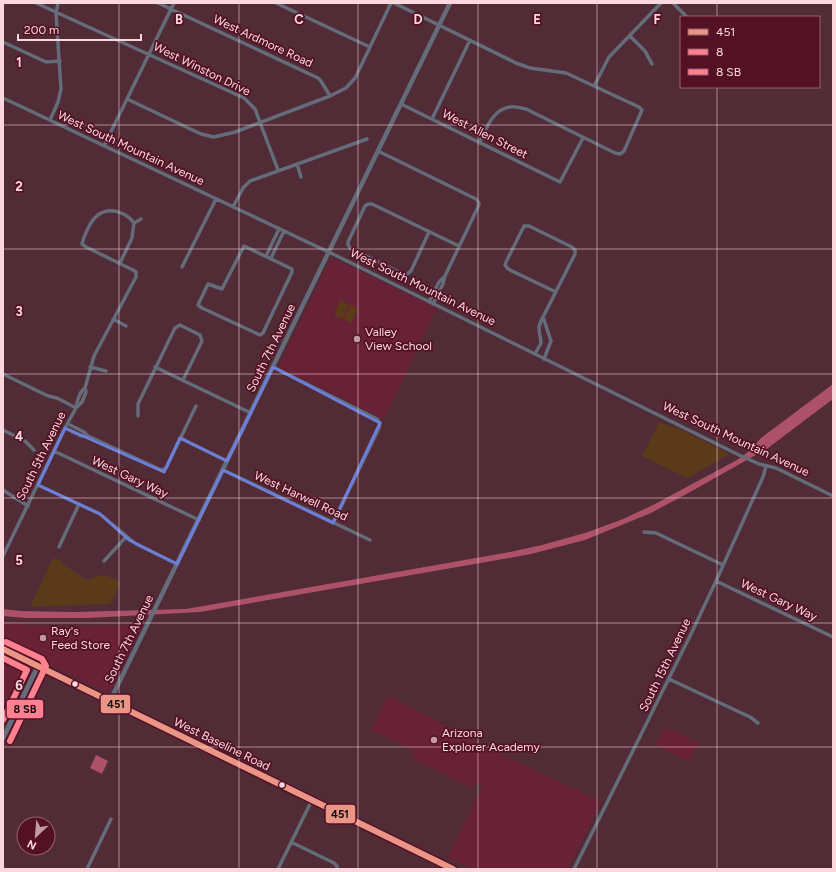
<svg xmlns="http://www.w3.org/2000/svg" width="836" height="872" viewBox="0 0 836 872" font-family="Figtree,sans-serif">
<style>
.built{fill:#682136}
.green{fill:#5b3a1a}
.water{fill:#ac5168}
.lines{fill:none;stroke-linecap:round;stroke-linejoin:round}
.minor{stroke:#646c7a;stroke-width:3.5}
.tertiary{stroke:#646c7a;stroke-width:4.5}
.secondary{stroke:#666c7c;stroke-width:5}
.primary{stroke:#6f7384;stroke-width:6}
.bus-1-casing{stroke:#541126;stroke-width:9}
.bus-2-casing{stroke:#541126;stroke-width:9}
.bus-3-casing{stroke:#541126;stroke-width:9}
.bus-1{stroke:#ea9586;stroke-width:6}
.bus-2{stroke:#ff808f;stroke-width:6}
.bus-3{stroke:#ff808f;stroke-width:6}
.marked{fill:none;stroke:#6b7eda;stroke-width:3;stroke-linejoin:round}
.grid{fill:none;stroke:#fbd8de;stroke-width:1;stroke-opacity:0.55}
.poi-dot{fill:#c09ba3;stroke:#541126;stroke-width:1.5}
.bus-dot{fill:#fbd8de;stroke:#541126;stroke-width:1.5}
.labels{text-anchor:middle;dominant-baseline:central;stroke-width:3.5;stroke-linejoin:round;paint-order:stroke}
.street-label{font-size:12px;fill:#fbd8de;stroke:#541126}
.poi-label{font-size:12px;fill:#fbd8de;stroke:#541126;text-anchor:start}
.grid-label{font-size:13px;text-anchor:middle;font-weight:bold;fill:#fbd8de;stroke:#541126;stroke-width:3.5;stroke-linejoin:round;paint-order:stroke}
.line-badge{stroke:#541126;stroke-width:1.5}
.pale-badge-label{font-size:11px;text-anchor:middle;font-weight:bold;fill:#111}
</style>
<rect width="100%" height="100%" fill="#512b36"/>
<path class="built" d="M335 259 437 308 384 419 280 368 279 366 328 263Z
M3 622 32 625 78 626 137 625 144 623 112 688 109 690 105 692 3 642Z
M3 658 23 668 26 670 27 675 10 706 8 714 3 724Z
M388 696 499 753 601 802 568 869H473L448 857 482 787 476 783 473 788 412 758 415 751 371 730Z
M665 727 699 743 689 761 655 745Z"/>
<path class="green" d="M340 300 349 304 342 319 334 315Z
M350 305 358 309 351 323 343 319Z
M659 422 679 429 730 454 687 478 642 456Z
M53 558 61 560V563L87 580C105 573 104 574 121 582L110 604 31 607V605Z"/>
<path class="water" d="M833 384V399L768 448 692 491 651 513 585 540 531 554 492 561 200 612 88 618H26L3 616V609L20 611 74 612 186 609 510 552 542 545 588 532 623 519 653 505 737 460 748 452 761 438Z
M96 755 108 761 102 774 90 768Z"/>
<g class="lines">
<path class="minor" d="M36 3 244 98 255 109 278 170
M158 3 318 78 321 81 330 96
M276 3 370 47
M394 3 516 63 530 68 566 73 639 107 642 110 624 151 620 154 615 153 526 109C521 108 515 106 510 107 493 109 486 129 479 143
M673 3 686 16
M630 36 645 51 652 64
M3 42 46 62 60 61
M594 86 609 57 661 3
M3 98 337 256 739 455 759 464 776 468 833 496
M127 99 201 134 214 137 235 132 330 96 346 88 355 78 359 70 391 3
M401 104 560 182 583 138
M432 119 470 40
M50 120 58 102 61 89 56 13 58 3
M104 146 174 3
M378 151 476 199 479 203 478 207 445 276 443 284 433 304
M297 164 301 177
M233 207 243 188 250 181 367 139
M134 223 141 219
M429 232 411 271 407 274H403L351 249 348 245V242L365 206 368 204H372L459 246
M244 246 292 269V272L263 333 260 335 202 308 198 305 208 284 222 289 223 287Z
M266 256 279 229
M271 258 284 231
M120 263 132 238 134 223
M182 267 216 199
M429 302 439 282 444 277
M543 317 551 341 544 359
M113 319 126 326
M535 354 541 343C540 330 536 330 543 317L575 254V250L572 247 529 226H524L506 262 505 265 508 269 556 292
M90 367 106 371
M155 367 251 413
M273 367 377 419 380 423 379 428 333 523
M3 374 48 396 57 398 76 408
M76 408C77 401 79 392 85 388
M138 416V404L175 328 180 325 200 335 202 341 183 380
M68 424 84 432 88 436 159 469 162 470 166 468 196 406
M65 428 81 436H88
M3 430 25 441 34 450
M180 438 227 461
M54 451 199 520
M223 470 370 540
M38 485 100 514 136 544 177 564
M3 490 28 506
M644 532 656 533 723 565
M59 547 79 504
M3 556 65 428 76 408 82 402 86 392 85 388 94 356 136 277V272L133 270 86 247 82 244C84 235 91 220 98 215 110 206 127 213 134 223
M104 561 126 537
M716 581 833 637
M669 679 750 717 758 723
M291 842 334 863 337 866V869
M87 869 111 819
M278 869 312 800
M574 869 692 632 716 581 763 477 766 466"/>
<path class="tertiary" d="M110 701 450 3"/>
<path class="secondary" d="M3 738 38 666"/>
<path class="primary" d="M3 649 453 869"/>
<defs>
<path id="bus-1" d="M3 649 453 869"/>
<path id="bus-2" d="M3 658 27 670 3 720"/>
<path id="bus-3" d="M6 642 42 659 46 666 10 741"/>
</defs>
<use href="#bus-1" class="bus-1-casing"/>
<use href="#bus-2" class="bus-2-casing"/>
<use href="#bus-3" class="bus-3-casing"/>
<use href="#bus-1" class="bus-1"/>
<use href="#bus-2" class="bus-2"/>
<use href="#bus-3" class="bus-3"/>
</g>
<path class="marked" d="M273 367 380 423 333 523 223 470 177 564 129 540 100 514 38 485 65 428 164 472 180 438 227 461Z"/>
<path class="grid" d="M119 3V869M239 3V869M358 3V869M478 3V869M597 3V869M717 3V17M717 87V869M3 125H833M3 249H833M3 374H833M3 498H833M3 623H833M3 747H833"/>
<g class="poi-dot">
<circle cx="357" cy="339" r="4"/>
<circle cx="43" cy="638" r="4"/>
<circle cx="434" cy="740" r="4"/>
</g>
<g class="bus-dot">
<circle cx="75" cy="684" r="3.5"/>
<circle cx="282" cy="785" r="3.5"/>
</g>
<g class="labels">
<g class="street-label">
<text transform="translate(263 41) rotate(25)">West Ardmore Road</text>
<text transform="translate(202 69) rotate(26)">West Winston Drive</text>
<text transform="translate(485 134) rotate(27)">West Allen Street</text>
<text transform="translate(131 148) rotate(25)">West South Mountain Avenue</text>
<text transform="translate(423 287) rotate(26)">West South Mountain Avenue</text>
<text transform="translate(271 348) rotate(-64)">South 7th Avenue</text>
<text transform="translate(736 439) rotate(25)">West South Mountain Avenue</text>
<text transform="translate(41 456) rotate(-64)">South 5th Avenue</text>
<text transform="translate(130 477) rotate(25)">West Gary Way</text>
<text transform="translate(301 496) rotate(25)">West Harwell Road</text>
<text transform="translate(779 600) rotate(25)">West Gary Way</text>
<text transform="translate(129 639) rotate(-64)">South 7th Avenue</text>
<text transform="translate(665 665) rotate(-64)">South 15th Avenue</text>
<text transform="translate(222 744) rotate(26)">West Baseline Road</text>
</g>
<g class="poi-label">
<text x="365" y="332">Valley<tspan x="365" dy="14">View School</tspan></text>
<text x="51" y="631">Ray's<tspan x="51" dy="14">Feed Store</tspan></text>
<text x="442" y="733">Arizona<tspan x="442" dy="14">Explorer Academy</tspan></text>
</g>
</g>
<g class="grid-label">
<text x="179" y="24">B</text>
<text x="299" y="24">C</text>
<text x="418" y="24">D</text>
<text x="537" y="24">E</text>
<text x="657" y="24">F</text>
<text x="19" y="67">1</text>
<text x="19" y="191">2</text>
<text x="19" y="316">3</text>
<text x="19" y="441">4</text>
<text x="19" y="565">5</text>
<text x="19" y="690">6</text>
</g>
<g class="line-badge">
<rect x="100" y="694" width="31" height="20" rx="4" fill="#ea9586"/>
<rect x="6" y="699" width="38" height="20" rx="4" fill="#ff808f"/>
<rect x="325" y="804" width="31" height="20" rx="4" fill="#ea9586"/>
</g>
<g class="pale-badge-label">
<text x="116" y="708">451</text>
<text x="25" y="713">8 SB</text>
<text x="340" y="818">451</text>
</g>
<rect width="836" height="872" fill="none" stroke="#fbd8de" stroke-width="8"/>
<rect x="680" y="16" width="140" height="72" fill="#541126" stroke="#976170"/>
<rect x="688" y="29" width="20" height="6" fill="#ea9586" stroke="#976170"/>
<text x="716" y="36" font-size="12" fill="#fbd8de">451</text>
<rect x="688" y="49" width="20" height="6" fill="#ff808f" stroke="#976170"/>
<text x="716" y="56" font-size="12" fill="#fbd8de">8</text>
<rect x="688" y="69" width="20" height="6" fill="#ff808f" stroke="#976170"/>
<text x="716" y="76" font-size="12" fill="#fbd8de">8 SB</text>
<g transform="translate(36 836) rotate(206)"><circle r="19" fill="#541126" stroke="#976170"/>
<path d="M0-3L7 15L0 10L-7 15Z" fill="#c09ba3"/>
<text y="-6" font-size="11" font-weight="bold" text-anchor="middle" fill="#fbd8de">N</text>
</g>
<path d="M18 34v6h123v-6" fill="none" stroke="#fbd8de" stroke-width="2"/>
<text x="24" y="34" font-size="12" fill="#fbd8de" stroke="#541126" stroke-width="3" paint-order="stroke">200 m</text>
</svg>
